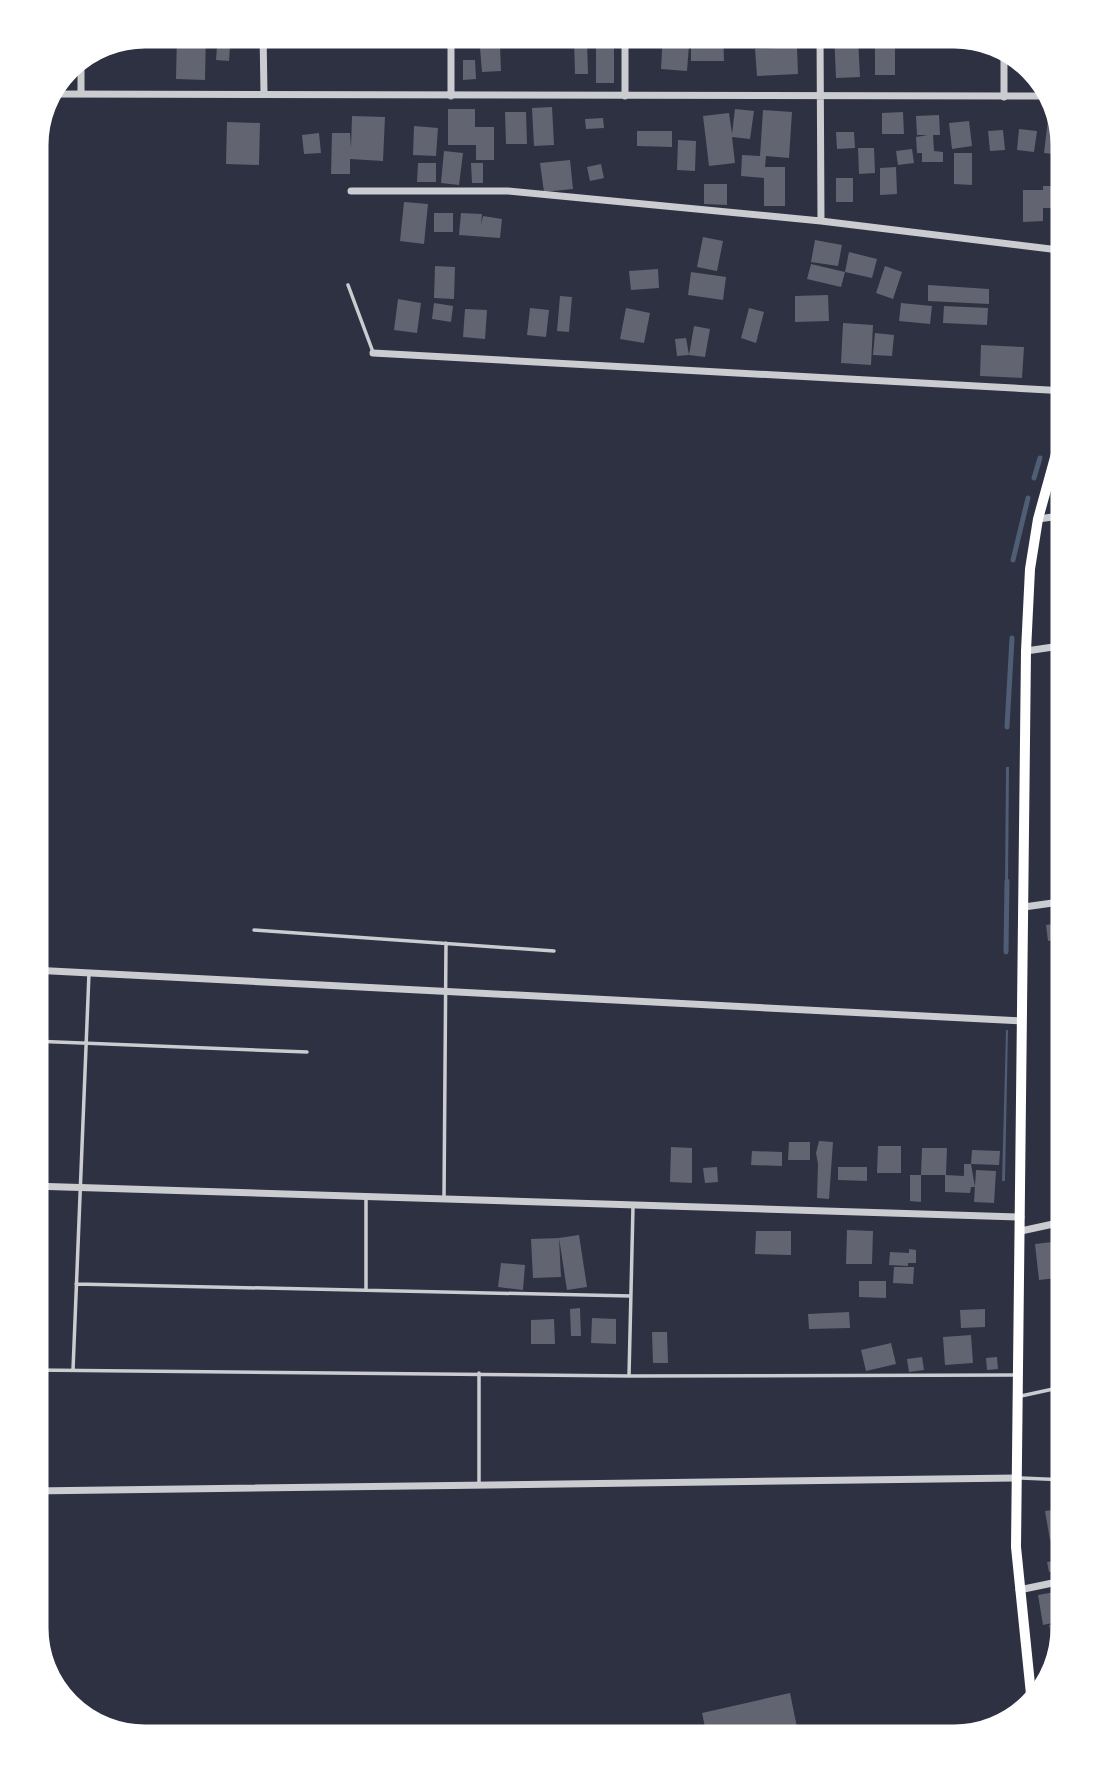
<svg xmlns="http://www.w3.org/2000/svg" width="1099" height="1773" viewBox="0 0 1099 1773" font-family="Poppins,sans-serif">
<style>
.water{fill:#4f5d75}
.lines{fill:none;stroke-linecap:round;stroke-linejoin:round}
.stream{stroke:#4f5d75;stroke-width:5}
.building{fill:#626471}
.service{stroke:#caccd0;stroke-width:3.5}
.minor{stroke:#caccd0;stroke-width:7}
.secondary{stroke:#fff;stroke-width:10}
.rim{fill:none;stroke:#fff;stroke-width:9}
</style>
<rect width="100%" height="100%" fill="#2d3142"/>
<path class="water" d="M1006 767H1009L1008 887H1005Z
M1006 1030H1008L1005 1181H1002Z"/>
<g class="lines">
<path class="stream" d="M1034 478 1040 458
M1013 560 1028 498
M1007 727 1012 638
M1006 952 1007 881"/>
</g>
<path class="building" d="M177 32H206L205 80 176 79Z
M218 32H231L229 61 216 60Z
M596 32H614V83H596Z
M663 32H690L687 71 661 69Z
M691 32H723L724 61H691Z
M834 32H886V40H895V75H875V39L858 38 860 77 836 78Z
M587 39 588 74H575L574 40Z
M500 46 501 71 482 72 480 48Z
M797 47 798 74 757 76 755 49Z
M463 60H475L476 79 463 80Z
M552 107 554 145 534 146 532 108Z
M448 109H475V127H494V160H476V145H448Z
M735 109 754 111 750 139 732 137 735 163 709 166 703 116 729 113 732 134Z
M763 110 792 112 789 158 766 156 765 167H785V206H764V178L741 176 742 155 760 156Z
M1049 111 1060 113 1068 145 1067 156 1044 153Z
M505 112H526L527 144H506Z
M903 112 904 134H882V113Z
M939 115 940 135H933L934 151 943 152V162H922V153H917L916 137 928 135H917L916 116Z
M352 116 385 117 383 161 350 159V174H331L332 133H350L351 148Z
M603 118 604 128 586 129 585 119Z
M969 121 972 146 952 149 949 123Z
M227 122 260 123 259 165 226 164Z
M414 126 438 128 436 156 413 155Z
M1019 129 1037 131 1034 152 1017 150Z
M1003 130 1005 150 990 151 988 131Z
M637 131H672V147L637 146Z
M836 132H854L855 148 837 149Z
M319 133 321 153 304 154 302 135Z
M678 140 696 141 695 171 677 170Z
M858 148H874L875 173 859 174Z
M912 149 914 163 898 165 896 151Z
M444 151 463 153 459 185 441 183Z
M954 153H972V185L954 184Z
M570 160 573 189 544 192 540 163Z
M418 163H436V182H417Z
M471 163H483V183H472Z
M1054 163H1067V189H1064V208H1043V221L1023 222V190H1043V186H1054Z
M601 164 604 178 590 181 587 167Z
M896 167 897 194 880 195V168Z
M836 178H853V202H836Z
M704 184H727V205L704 204Z
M404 202 428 204 424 244 400 241Z
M434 213H453V232H434Z
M461 213 482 214 481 225 483 216 502 219 500 238 459 235Z
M703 237 723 241 717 271 697 267Z
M815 240 842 245 838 266 811 262Z
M849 252 877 259 872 278 845 272Z
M811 264 845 272 841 287 807 279Z
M435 266 455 267 454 299 434 298Z
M885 266 902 272 893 299 876 293Z
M658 269 659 288 631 290 629 271Z
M691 272 726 277 723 300 688 295Z
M928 285 989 289V304L928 301Z
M828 295 829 321 795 322V296Z
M560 296 572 297 569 332 557 331Z
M398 299 421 303 417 333 394 330Z
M434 303 453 306 451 322 432 319Z
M901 303 932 306 930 324 899 321Z
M944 306 988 308 987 325 943 323Z
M530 308 549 310 546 337 527 335Z
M626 308 650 313 644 343 620 339Z
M749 308 764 312 756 343 741 338Z
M465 309 487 310 485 339 463 337Z
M843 323 873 325 871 365 841 363Z
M694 326 710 329 705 357 689 355Z
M875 333 894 335 892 356 873 355Z
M686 338 689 355 677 356 675 339Z
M981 345 1024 347 1022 378 980 376Z
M1067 922V938L1048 941 1046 925Z
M819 1141 833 1142 829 1199 817 1198 818 1164 816 1153Z
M789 1142H810V1160H788Z
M878 1146H901V1173H877Z
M671 1147 692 1148V1183L670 1182Z
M922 1148H947L946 1175H921Z
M972 1150 1000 1151 999 1165 971 1164Z
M752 1151 782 1152V1166L751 1165Z
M964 1164H971L975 1187H971L970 1193 945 1192V1175L964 1176Z
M717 1167 718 1182 705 1183 703 1168Z
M838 1167H867V1181L838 1180Z
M976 1170 996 1171 994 1203 974 1202Z
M910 1175H921V1202L910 1201Z
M847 1230 873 1231 872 1264H846Z
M756 1231H791V1255L755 1254Z
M579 1235 587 1287 567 1290 559 1238Z
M559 1238 561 1277 533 1278 531 1239Z
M1061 1241 1065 1277 1039 1280 1035 1244Z
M909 1249 916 1250V1263H908V1266L889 1265 890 1252 909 1253Z
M501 1263 525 1265 523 1290 498 1287Z
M894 1267H914L913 1284 893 1283Z
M859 1281H886V1298L859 1297Z
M580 1308 581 1336H571L570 1309Z
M985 1309V1327L961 1328 960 1310Z
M849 1312 850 1328 809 1329 808 1314Z
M592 1318 616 1319V1344L591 1343Z
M554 1319 555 1344H531V1320Z
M652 1332H667L668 1363H653Z
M971 1335 973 1363 945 1365 943 1337Z
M891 1343 896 1364 866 1371 861 1350Z
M922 1357 924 1370 909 1372 907 1359Z
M997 1357 998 1369 987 1370 986 1358Z
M1067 1508V1538L1050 1540 1045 1511Z
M1067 1559V1569L1049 1572 1047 1562Z
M1066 1590 1067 1620 1043 1625 1038 1595Z
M1067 1621 1064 1640 1053 1643 1049 1625Z
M790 1693 799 1737 777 1741H708L702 1713Z
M899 1725V1741H825V1726Z"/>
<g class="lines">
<path class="service" d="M348 285 373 352
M254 930 554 951
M32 1041 307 1052
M444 1199 446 943
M76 1284 631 1296
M366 1289V1198
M32 1370 629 1376 1016 1375
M73 1370 89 973
M479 1373V1485
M629 1376 633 1207
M1021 1396 1067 1386
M1021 1478 1067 1480"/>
<path class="minor" d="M263 32 264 94
M451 32V96
M820 32 821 221
M81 58V94
M51 94 1056 96
M625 96V32
M1004 97V46
M351 191H508L821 221 1067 251
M373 353 1067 391
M1038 519 1067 515
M1026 651 1067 645
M1024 907 1067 901
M32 970 1021 1021
M32 1186 1021 1217
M1021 1231 1067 1221
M32 1491 1016 1478
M1019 1590 1067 1580"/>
<path class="secondary" d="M1032 1704 1016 1547 1026 651 1030 569 1038 519 1067 414"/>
</g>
<path d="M0 0H1099V1773H0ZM145 44H954A101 101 0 0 1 1055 145V1628A101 101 0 0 1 954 1729H145A101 101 0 0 1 44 1628V145A101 101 0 0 1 145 44Z" fill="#fff" fill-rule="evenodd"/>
<path class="rim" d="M145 44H954A101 101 0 0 1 1055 145V1628A101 101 0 0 1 954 1729H145A101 101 0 0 1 44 1628V145A101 101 0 0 1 145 44Z"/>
</svg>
